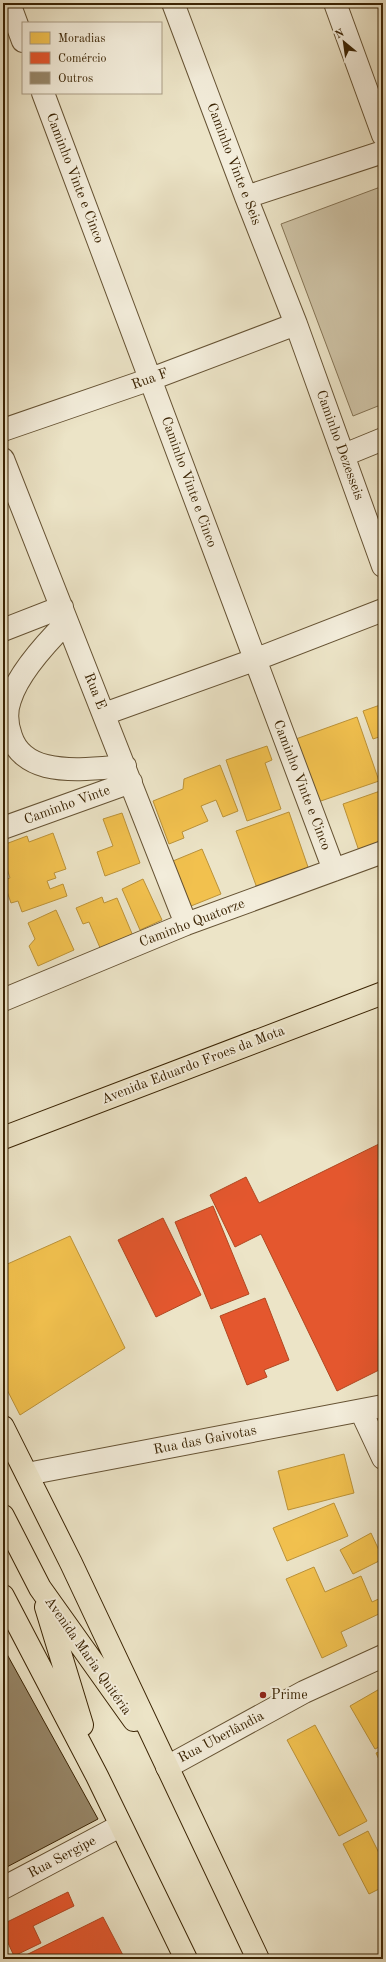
<svg xmlns="http://www.w3.org/2000/svg" width="386" height="1962" viewBox="0 0 386 1962" font-family="'Old Standard TT',serif">
<style>
.green{fill:#cec3a6;stroke:#847354}
.homes{fill:#f2c14e;stroke:#bb9238}
.shops{fill:#e4572e;stroke:#b14721}
.building{fill:#978769;stroke:#3a2303}
.lines{fill:none;stroke-linecap:round;stroke-linejoin:round}
.minor-casing{stroke:#665334;stroke-width:24}
.major-casing{stroke:#3a2303;stroke-width:24}
.highway-casing{stroke:#3a2303;stroke-width:24}
.minor{stroke:#f3eddb;stroke-width:22}
.major{stroke:#ece4c7;stroke-width:22}
.highway{stroke:#ece4c7;stroke-width:22}
.poi-dot{fill:#8f2418;stroke:#f3eddb;stroke-width:1.5}
.labels{text-anchor:middle;dominant-baseline:central;stroke-width:4;stroke-linejoin:round;paint-order:stroke}
.street-label{font-size:14px;fill:#3a2303;stroke:#f3eddb}
.poi-label{font-size:14px;fill:#3a2303;stroke:#f3eddb;text-anchor:start}
</style>
<rect width="100%" height="100%" fill="#ece4c7"/>
<filter id="stains"><feTurbulence type="fractalNoise" baseFrequency=".005" numOctaves="4"/><feColorMatrix values="0 0 0 0 .2 0 0 0 0 .09 0 0 0 0 .02 0 0 0 .5 -.17"/></filter>
<radialGradient id="worn" r=".72"><stop offset=".6" stop-color="#630" stop-opacity="0"/><stop offset="1" stop-color="#630" stop-opacity=".3"/></radialGradient>
<path class="green" d="M383 186V404L353 416 281 224Z"/>
<path class="homes" d="M383 704V739L382 736 373 739 363 711Z
M357 717 379 781 315 803 293 740Z
M267 746 272 760 265 763 281 809 247 821 226 760Z
M220 765 238 811 223 817 216 800 201 806 208 821 182 832 184 838 169 844 153 801 183 789 184 779Z
M383 790V842L359 851 343 804Z
M289 812 309 870 257 888 236 831Z
M122 813 140 863 105 876 97 852 113 846 103 819Z
M53 833 66 869 54 873 56 878 47 881 50 889 63 884 67 896 22 912 18 901 11 903 3 880 10 878 3 856V845L27 836 29 842Z
M202 849 221 894 191 906 173 861Z
M143 879 162 920 140 930 122 889Z
M102 897 104 903 117 898 133 936 101 950 89 922 83 924 76 908Z
M56 910 74 950 38 966 29 946 35 939 28 923Z
M70 1236 125 1348 20 1415 3 1382V1266Z
M344 1454 354 1493 288 1510 278 1471Z
M334 1503 348 1536 287 1561 273 1528Z
M371 1533 383 1559 353 1574 340 1550Z
M314 1567 325 1592 361 1576 372 1602 383 1597V1612L341 1632 347 1646 322 1658 286 1579Z
M383 1687V1745L375 1749 350 1706Z
M315 1725 367 1821 339 1836 287 1740Z
M383 1750V1768L376 1753Z
M368 1831 383 1861V1887L369 1894 343 1844Z"/>
<path class="shops" d="M383 1142V1368L337 1391 261 1234 235 1247 210 1195 246 1177 259 1203Z
M213 1206 249 1294 211 1309 175 1222Z
M163 1218 201 1295 156 1317 118 1240Z
M265 1298 289 1360 264 1370 267 1377 247 1385 220 1316Z
M68 1892 74 1906 33 1926 41 1943 14 1956 3 1932V1924Z
M103 1917 125 1959H18Z"/>
<path class="building" d="M3 1647 98 1819 3 1869Z"/>
<g class="lines">
<defs>
<path id="minor" d="M9 3 23 41
M173 3 246 197 296 324 383 566
M335 3 383 135
M43 93 334 870
M246 197 383 152
M3 430 151 379 296 324
M344 455 383 439
M3 459 186 924
M67 622C48 641 18 674 10 700 6 711 7 725 11 736 16 752 30 762 46 766 71 772 100 768 125 766
M3 630 62 607
M104 714 254 660 383 610
M3 828 131 782
M3 1000 186 924 383 852
M361 1411 383 1458
M27 1474 383 1406
M167 1767 304 1692 383 1656
M3 1888 120 1826"/>
<path id="major" d="M3 1427 71 1563 258 1959
M3 1516 40 1588 134 1720
M3 1596 97 1776 186 1959
M46 1607 82 1725"/>
<path id="highway" d="M3 1138 383 993"/>
</defs>
<use href="#minor" class="minor-casing"/>
<use href="#major" class="major-casing"/>
<use href="#highway" class="highway-casing"/>
<use href="#minor" class="minor"/>
<use href="#major" class="major"/>
<use href="#highway" class="highway"/>
</g>
<circle class="poi-dot" cx="263" cy="1695" r="4"/>
<g class="labels">
<g class="street-label">
<text transform="translate(234 164) rotate(69)">Caminho Vinte e Seis</text>
<text transform="translate(75 178) rotate(69)">Caminho Vinte e Cinco</text>
<text transform="translate(150 379) rotate(-20)">Rua F</text>
<text transform="translate(340 445) rotate(70)">Caminho Dezesseis</text>
<text transform="translate(189 482) rotate(70)">Caminho Vinte e Cinco</text>
<text transform="translate(95 691) rotate(68)">Rua E</text>
<text transform="translate(302 785) rotate(69)">Caminho Vinte e Cinco</text>
<text transform="translate(67 805) rotate(-20)">Caminho Vinte</text>
<text transform="translate(192 923) rotate(-21)">Caminho Quatorze</text>
<text transform="translate(193 1065) rotate(-21)">Avenida Eduardo Froes da Mota</text>
<text transform="translate(205 1440) rotate(-11)">Rua das Gaivotas</text>
<text transform="translate(88 1656) rotate(55)">Avenida Maria Quitéria</text>
<text transform="translate(221 1737) rotate(-28)">Rua Uberlândia</text>
<text transform="translate(62 1857) rotate(-28)">Rua Sergipe</text>
</g>
<g class="poi-label">
<text x="271" y="1695">Prime</text>
</g>
</g>
<rect width="386" height="1962" fill="none" stroke="#ece4c7" stroke-width="16"/>
<rect x="4" y="4" width="378" height="1954" fill="none" stroke="#3a2303" stroke-width="2"/>
<rect x="8" y="8" width="370" height="1946" fill="none" stroke="#3a2303"/>
<rect x="22" y="22" width="140" height="72" fill="#f3eddb" stroke="#a99c85"/>
<rect x="30" y="32" width="20" height="12" fill="#f2c14e" stroke="#a99c85"/>
<text x="58" y="42" font-size="12" fill="#3a2303">Moradias</text>
<rect x="30" y="52" width="20" height="12" fill="#e4572e" stroke="#a99c85"/>
<text x="58" y="62" font-size="12" fill="#3a2303">Comércio</text>
<rect x="30" y="72" width="20" height="12" fill="#978769" stroke="#a99c85"/>
<text x="58" y="82" font-size="12" fill="#3a2303">Outros</text>
<g transform="translate(344 42) rotate(331)" stroke="#f3eddb" stroke-width="3" paint-order="stroke">
<path d="M0-3L7 15L0 10L-7 15Z" fill="#3a2303"/>
<text y="-6" font-size="11" font-weight="bold" text-anchor="middle" fill="#3a2303">N</text>
</g>
<rect width="100%" height="100%" filter="url(#stains)"/>
<rect width="100%" height="100%" fill="url(#worn)"/>
</svg>
